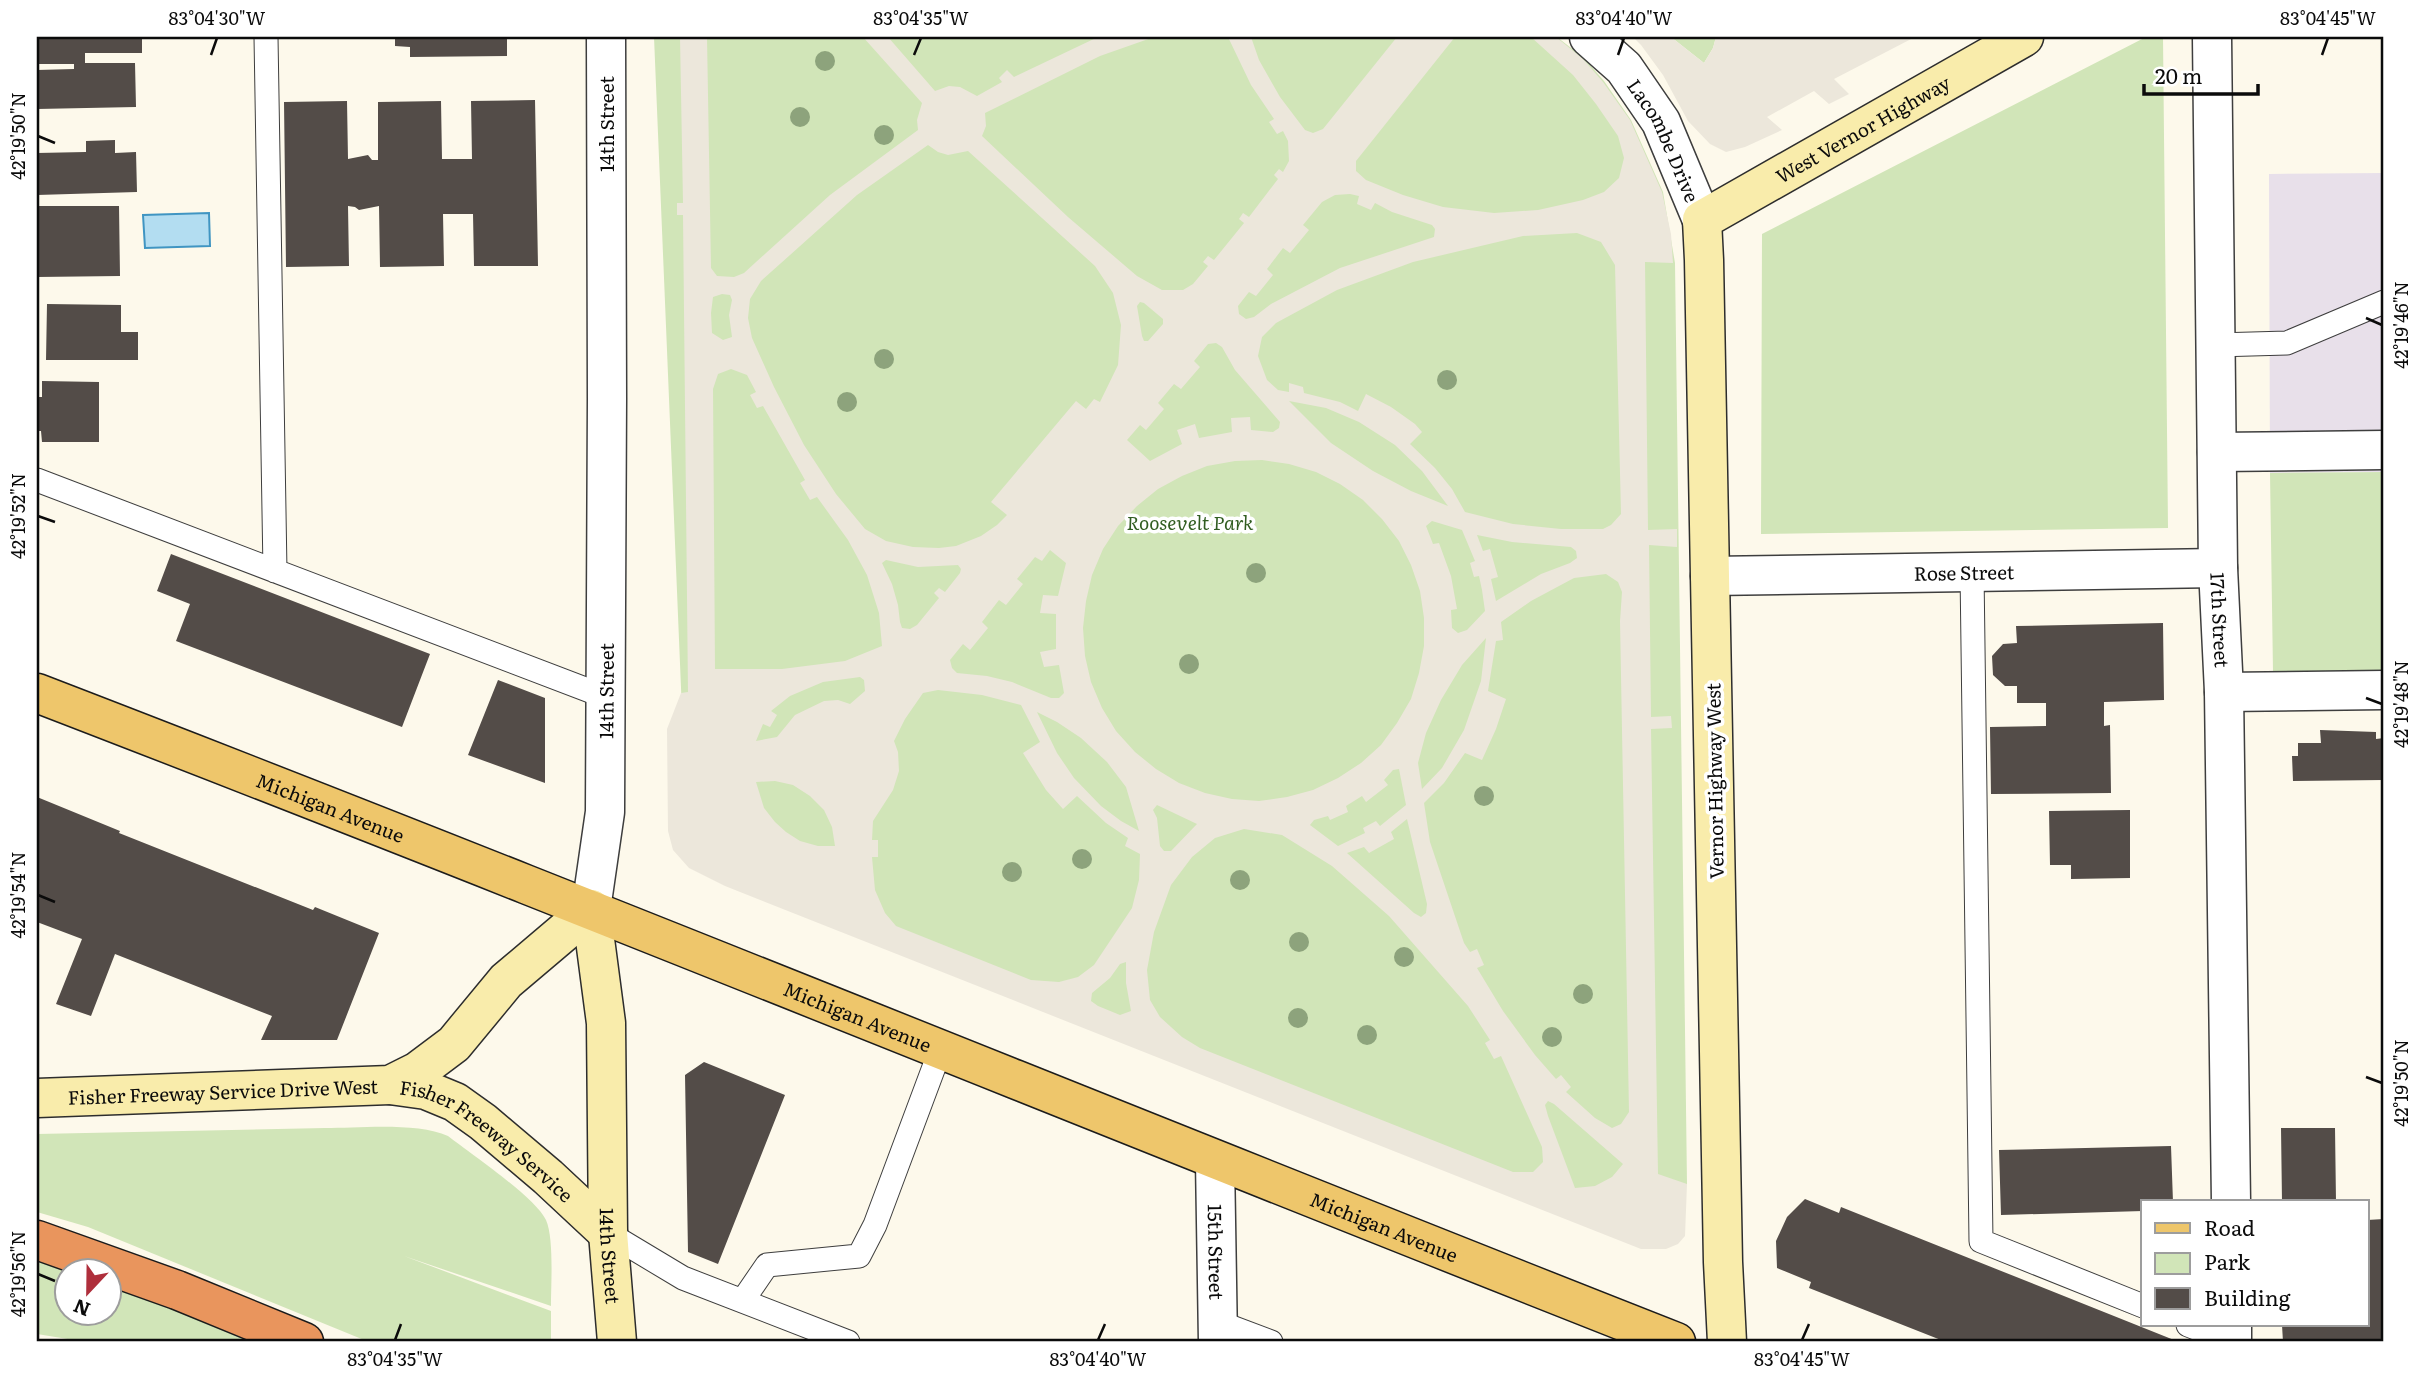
<svg xmlns="http://www.w3.org/2000/svg" width="2421" height="1379" viewBox="0 0 2421 1379" font-family="Literata,serif">
<style>
.industrial{fill:#e8e0ea}
.green{fill:#d1e5b8}
.plaza{fill:#ece7db;fill-rule:evenodd}
.water{fill:#b3ddf1;stroke:#4095c2;stroke-width:2}
.building{fill:#534c48}
.lines{fill:none;stroke-linecap:round;stroke-linejoin:round}
.lane-casing{stroke:#3e3e3e;stroke-width:25}
.street-casing{stroke:#3e3e3e;stroke-width:41}
.secondary-casing{stroke:#2d2d2d;stroke-width:41}
.primary-casing{stroke:#1c1c1c;stroke-width:41}
.highway-casing{stroke:#1c1c1c;stroke-width:41}
.lane{stroke:#fff;stroke-width:23}
.street{stroke:#fff;stroke-width:38}
.secondary{stroke:#f9ecab;stroke-width:38}
.primary{stroke:#eec66b;stroke-width:38}
.highway{stroke:#e9955d;stroke-width:38}
.tree{fill:#8da37c}
.ticks{fill:none;stroke:#0b0b0b;stroke-width:2.5}
.labels{text-anchor:middle;dominant-baseline:central;stroke-width:7;stroke-linejoin:round;paint-order:stroke}
.street-label{font-size:19px;fill:#0b0b0b;stroke:#fff}
.park-label{font-size:19px;font-style:italic;fill:#315d21;stroke:#fff}
.neatline{fill:none;stroke:#0b0b0b;stroke-width:2.5}
.ticks-label{font-size:18px;text-anchor:middle;fill:#0b0b0b}
</style>
<rect width="100%" height="100%" fill="#fdf9eb"/>
<path class="industrial" d="M2384 173V472L2270 473 2269 174Z"/>
<path class="green" d="M654 37H1557L1584 58 1604 81 1631 120 1663 192 1675 263 1687 1184 1651 1229 882 922 684 760Z
M1671 37H1716L1713 48 1704 63Z
M2146 37H2163L2168 528 1761 534 1762 234Z
M2384 472V670L2273 672 2270 473Z
M325 1128C359 1128 418 1122 448 1136 471 1154 535 1197 546 1220 554 1238 551 1284 551 1306L404 1256 551 1311V1342H369L88 1227 37 1212V1134Z
M37 1256 66 1270V1312H108L109 1280 265 1342H86L37 1334Z"/>
<path class="plaza" d="M680 37H707L711 268 717 276 734 277 744 273 830 195 918 130 917 120 922 103 863 37H888L935 91 949 86 960 87 977 96 1002 82 999 78 1007 70 1014 77 1098 37H1154L1100 56 985 113 986 126 982 136 1068 217 1137 276 1162 290H1183L1193 284 1208 266 1203 262 1208 256 1214 260 1244 223 1239 219 1243 213 1249 217 1278 179 1274 175 1279 169 1283 172 1289 161 1288 141 1283 131 1277 134 1269 122 1274 119 1251 85 1228 37H1251L1259 60 1280 97 1305 130 1313 133 1323 129 1397 37H1455L1356 161V171L1366 180 1403 195 1443 207 1494 213 1538 210 1583 200 1604 192 1619 178 1624 158 1618 136 1596 104 1573 75 1531 37H1556L1583 59 1603 82 1630 120 1662 192 1671 234 1673 263 1645 262 1648 530 1677 529V547L1649 545 1651 717 1671 716 1672 728 1651 729 1658 1174 1687 1184 1685 1236 1678 1244 1666 1249H1641L725 886 689 868 673 850 668 831 667 729 681 693 688 692 683 215H677V203H683ZM928 145 938 152 948 155 968 151 1095 266 1113 293 1121 325 1118 365 1100 402 1094 399 1086 409 1076 401 991 502 1007 515 997 525 981 536 956 546 939 548 913 547 886 541 865 529 836 494 804 445 774 387 752 338 748 318 750 299 761 281 857 195ZM1350 194 1359 196 1357 204 1371 210 1375 203 1392 212 1432 225 1435 229 1434 237 1340 268 1271 304 1254 317 1246 319 1239 314 1238 306 1249 292 1256 296 1273 275 1267 269 1283 248 1290 253 1309 230 1303 225 1322 202 1335 195ZM1577 233 1601 242 1615 265 1621 514 1611 525 1603 529H1561L1513 524 1465 512 1452 489 1435 468 1410 444 1422 432 1415 424 1391 407 1366 394 1358 411 1340 402 1304 393 1303 387 1289 383V392L1278 390 1267 380 1258 356 1262 337 1276 323 1337 290 1413 262 1523 236ZM722 294 730 295 732 300 729 315 732 337 723 340 712 333 711 313 713 297ZM1140 302 1144 303 1163 319V324L1148 341H1144L1142 336 1137 306ZM1216 343 1222 347 1235 370 1280 422 1279 428 1273 432 1251 430 1250 417 1231 418 1232 432 1199 438 1195 424 1177 430 1182 444 1150 461 1127 440 1140 425 1146 430 1164 409 1158 403 1174 384 1181 389 1200 367 1194 361 1208 344ZM731 369 747 375 756 392 750 395 757 408 763 406 805 480 800 483 810 500 817 497 848 540 867 575 879 613 882 646 845 661 782 669H715L713 389 718 374ZM1289 401 1326 408 1359 422 1395 445 1422 471 1448 506 1411 491 1373 471 1331 443ZM1262 460 1289 464 1316 472 1340 484 1363 500 1382 519 1399 541 1411 565 1420 591 1424 618V646L1419 673 1411 699 1397 723 1381 745 1361 763 1338 778 1313 790 1287 797 1259 801 1232 799 1205 793 1179 783 1156 769 1135 752 1116 731 1102 708 1091 682 1085 656 1083 628 1086 601 1092 575 1103 549 1118 526 1137 506 1158 489 1182 476 1207 466 1235 461ZM1432 521 1462 530 1475 561 1470 563 1474 577 1479 576 1482 590 1485 611 1467 630 1458 633 1452 628 1451 610 1457 609 1451 576 1439 543 1433 544 1426 526ZM1477 535 1512 542 1571 547 1576 551 1577 558 1570 563 1541 574 1496 601 1491 579 1498 577 1490 549 1483 551ZM1050 550 1066 563 1058 596 1043 595 1040 613 1056 614V649L1040 652 1044 667 1059 665 1064 693 1059 698H1051L1012 682 987 676 957 673 952 668 950 660 963 644 970 650 988 628 982 622 999 600 1006 605 1023 584 1017 579 1035 557 1042 561ZM886 560 918 567 958 565 961 569 960 573 945 592 939 588 934 593 939 598 917 625 910 629 902 628 900 622 898 605 892 584 882 563ZM1606 574 1618 582 1622 592 1620 621 1629 1112 1621 1124 1612 1128 1595 1118 1566 1092 1571 1087 1561 1075 1556 1079 1535 1055 1503 1011 1477 968 1484 965 1477 949 1470 952 1464 943 1430 842 1424 803 1444 783 1465 753 1482 760 1496 729 1506 699 1488 691 1496 641 1503 640 1501 622 1531 601 1574 578ZM1486 638 1481 681 1464 730 1442 768 1422 789 1418 763 1426 733 1441 700 1462 665ZM860 677 864 680 865 691 850 704 838 700 824 701 795 715 777 737 756 741 763 724 770 727 777 715 771 711 790 696 823 682ZM938 690 982 695 1021 705 1040 742 1023 753 1046 790 1063 809 1077 796 1106 823 1128 838 1125 846 1140 854 1139 880 1132 908 1094 965 1078 977 1059 982 1031 980 896 926 885 913 875 890 872 857H878V840H872L873 821 893 790 899 771 898 752 894 741 905 719 923 693ZM1037 712 1057 722 1081 738 1107 762 1126 787 1139 831 1121 821 1101 806 1074 778 1057 753ZM1399 769 1406 805 1380 826 1376 821 1363 828 1365 833 1338 846 1310 825 1314 820 1328 816 1330 820 1348 812 1346 806 1362 796 1366 802 1388 785 1384 780 1393 770ZM775 781 793 785 810 796 824 810 832 827 835 846H818L800 841 786 832 775 822 764 808 756 782ZM1157 805 1197 824 1171 851H1164L1160 846 1157 818 1153 810ZM1407 819 1427 904 1426 913 1421 917 1414 913 1347 853 1364 847 1369 853 1394 839 1391 832ZM1244 829 1282 835 1332 866 1389 916 1468 1006 1490 1040 1485 1043 1494 1059 1501 1056 1542 1147 1543 1162 1533 1172H1513L1200 1048 1182 1037 1160 1017 1150 1000 1147 970 1154 932 1171 885 1192 857 1215 838ZM1126 962V983L1131 1011 1120 1015 1098 1006 1091 1001 1092 993 1110 978 1120 964ZM1548 1101 1554 1104 1623 1164 1612 1177 1595 1186 1575 1188 1548 1116 1545 1105Z
M1633 37H1671L1704 63 1713 48 1716 37H1915L1834 79 1849 94 1829 104 1814 91 1767 117 1782 130 1745 147 1726 152 1710 144 1688 121 1663 75 1641 45Z"/>
<path class="water" d="M209 213 210 246 145 248 143 215Z"/>
<path class="building" d="M37 37H142V53H85V63H135L136 107 37 109V70L74 69V64H37Z
M395 37H507V56L410 57V47L395 46Z
M535 100 538 266H474L473 214H443L444 266 380 267 379 206 359 210 355 207 348 206 349 266 286 267 284 102 347 101 348 159 368 155 372 160H378V102L441 101 442 159H472L471 101Z
M115 140V153L136 152 137 192 37 195V153L86 152V141Z
M37 206H119L120 276 37 277Z
M47 304 121 305V332H138V360H46Z
M42 381 99 382V442H42L41 431H37V397H42Z
M171 554 430 654 402 727 176 641 190 604 157 591Z
M2163 623 2164 700 2104 702V726L2110 725 2111 793 1991 794 1990 727 2046 726V703H2017V686H2005L1993 675 1992 656 2003 644 2017 643 2016 626Z
M498 680 545 698V783L468 755Z
M2320 730 2376 732V739L2384 738V780L2293 781 2292 756H2298V743H2321Z
M37 797 120 831 119 833 313 910 315 907 379 933 337 1040H261L272 1016 115 954 91 1016 56 1004 82 939 37 922Z
M2130 810V878L2071 879V865H2050L2049 811Z
M704 1062 785 1095 718 1264 688 1252 685 1075Z
M2281 1128H2335L2336 1202H2282Z
M2171 1146 2173 1202H2143V1211L2001 1215 1999 1150Z
M1805 1199 1839 1213 1841 1207 2179 1342H1946L1809 1288 1811 1282 1777 1268 1776 1241 1787 1217Z
M2384 1219V1342H2283L2282 1325H2367V1220Z"/>
<g class="lines">
<defs>
<path id="lane" d="M266 37 275 571
M2216 345 2287 343 2384 302
M37 480 606 697
M1972 572 1981 1241 2143 1306
M608 1233 683 1278 848 1342
M743 1300 767 1265 859 1256 875 1225 940 1051
M1218 1322 1271 1342
M2188 1325 2231 1342"/>
<g id="street">
<path id="s1" d="M1589 37 1624 68 1661 122 1702 220"/>
<path id="s2" d="M2212 37 2218 568 2224 692 2231 1202"/>
<path d="M2217 452 2384 450"/>
<path id="s3" d="M1710 576 2218 568"/>
<path d="M2224 692 2384 690"/>
<path id="s4" d="M591 909 605 812 607 398 606 37"/>
<path id="s5" d="M1215 1161 1218 1342"/>
<path d="M2232 1325V1342"/>
</g>
<g id="secondary">
<path id="s6" d="M591 909 606 1023 608 1233 617 1342"/>
<path id="s7" d="M390 1085 426 1090 455 1102 483 1122 548 1177 608 1233"/>
<path id="s8" d="M37 1098 390 1085 418 1071 454 1044 506 981 591 909"/>
<path id="s9" d="M1727 1342 1723 1262 1704 260 1702 220 2024 37"/>
</g>
<g id="primary">
<path id="s10" d="M37 693C585 904 1129 1127 1676 1342"/>
</g>
<path id="highway" d="M37 1240 177 1290 304 1342"/>
</defs>
<use href="#lane" class="lane-casing"/>
<use href="#street" class="street-casing"/>
<use href="#secondary" class="secondary-casing"/>
<use href="#primary" class="primary-casing"/>
<use href="#highway" class="highway-casing"/>
<use href="#lane" class="lane"/>
<use href="#street" class="street"/>
<use href="#secondary" class="secondary"/>
<use href="#primary" class="primary"/>
<use href="#highway" class="highway"/>
</g>
<g class="tree">
<circle cx="825" cy="61" r="10"/>
<circle cx="800" cy="117" r="10"/>
<circle cx="884" cy="135" r="10"/>
<circle cx="884" cy="359" r="10"/>
<circle cx="1447" cy="380" r="10"/>
<circle cx="847" cy="402" r="10"/>
<circle cx="1256" cy="573" r="10"/>
<circle cx="1189" cy="664" r="10"/>
<circle cx="1484" cy="796" r="10"/>
<circle cx="1082" cy="859" r="10"/>
<circle cx="1012" cy="872" r="10"/>
<circle cx="1240" cy="880" r="10"/>
<circle cx="1299" cy="942" r="10"/>
<circle cx="1404" cy="957" r="10"/>
<circle cx="1583" cy="994" r="10"/>
<circle cx="1298" cy="1018" r="10"/>
<circle cx="1367" cy="1035" r="10"/>
<circle cx="1552" cy="1037" r="10"/>
</g>
<path class="ticks" d="M211 55 217 38M914 55 921 38M1618 55 1624 38M2322 55 2328 38M38 136 55 143M2366 318 2382 325M38 516 55 522M2366 698 2382 704M38 895 55 902M2366 1077 2382 1083M38 1274 55 1281M395 1340 401 1324M1098 1340 1105 1324M1802 1340 1809 1324"/>
<g class="labels">
<g class="street-label">
<text transform="translate(606 124) rotate(-90)">14th Street</text>
<text stroke="none"><textPath href="#s9" startOffset="1307">West Vernor Highway</textPath></text>
<text stroke="none"><textPath href="#s1" startOffset="130">Lacombe Drive</textPath></text>
<text stroke="none"><textPath href="#s3" startOffset="254">Rose Street</textPath></text>
<text stroke="none"><textPath href="#s2" startOffset="583">17th Street</textPath></text>
<text stroke="none"><textPath href="#s4" startOffset="219">14th Street</textPath></text>
<text transform="translate(1714 781) rotate(-91)">Vernor Highway West</text>
<text stroke="none"><textPath href="#s10" startOffset="315">Michigan Avenue</textPath></text>
<text stroke="none"><textPath href="#s10" startOffset="882">Michigan Avenue</textPath></text>
<text stroke="none"><textPath href="#s8" startOffset="186">Fisher Freeway Service Drive West</textPath></text>
<text stroke="none"><textPath href="#s7" startOffset="114">Fisher Freeway Service</textPath></text>
<text stroke="none"><textPath href="#s10" startOffset="1449">Michigan Avenue</textPath></text>
<text stroke="none"><textPath href="#s5" startOffset="91">15th Street</textPath></text>
<text stroke="none"><textPath href="#s6" startOffset="348">14th Street</textPath></text>
</g>
<g class="park-label">
<text x="1190" y="522">Roosevelt Park</text>
</g>
</g>
<rect width="2421" height="1379" fill="none" stroke="#ffffff" stroke-width="77"/>
<rect x="2141" y="1200" width="228" height="126" fill="#ffffff" stroke="#9d9d9d" stroke-width="2"/>
<rect x="2155" y="1223" width="35" height="10" fill="#eec66b" stroke="#9d9d9d" stroke-width="2"/>
<text x="2204" y="1236" font-size="21" fill="#0b0b0b">Road</text>
<rect x="2155" y="1253" width="35" height="21" fill="#d1e5b8" stroke="#9d9d9d" stroke-width="2"/>
<text x="2204" y="1270" font-size="21" fill="#0b0b0b">Park</text>
<rect x="2155" y="1288" width="35" height="21" fill="#534c48" stroke="#9d9d9d" stroke-width="2"/>
<text x="2204" y="1306" font-size="21" fill="#0b0b0b">Building</text>
<g transform="translate(88 1292) rotate(202)"><circle r="33" fill="#ffffff" stroke="#9d9d9d" stroke-width="2"/>
<path d="M0-5L12 26L0 18L-12 26Z" fill="#af2f3c"/>
<text y="-10" font-size="19" font-weight="bold" text-anchor="middle" fill="#0b0b0b">N</text>
</g>
<path d="M2144 84v10h114v-10" fill="none" stroke="#0b0b0b" stroke-width="3.5"/>
<text x="2155" y="84" font-size="21" fill="#0b0b0b" stroke="#ffffff" stroke-width="5" paint-order="stroke">20 m</text>
<rect x="38" y="38" width="2344" height="1302" class="neatline"/>
<g class="ticks-label">
<text x="217" y="25">83°04'30"W</text>
<text x="921" y="25">83°04'35"W</text>
<text x="1624" y="25">83°04'40"W</text>
<text x="2328" y="25">83°04'45"W</text>
<text transform="translate(19 136) rotate(-90)" y="6">42°19'50"N</text>
<text transform="translate(2402 325) rotate(-90)" y="6">42°19'46"N</text>
<text transform="translate(19 516) rotate(-90)" y="6">42°19'52"N</text>
<text transform="translate(2402 704) rotate(-90)" y="6">42°19'48"N</text>
<text transform="translate(19 895) rotate(-90)" y="6">42°19'54"N</text>
<text transform="translate(2402 1083) rotate(-90)" y="6">42°19'50"N</text>
<text transform="translate(19 1274) rotate(-90)" y="6">42°19'56"N</text>
<text x="395" y="1366">83°04'35"W</text>
<text x="1098" y="1366">83°04'40"W</text>
<text x="1802" y="1366">83°04'45"W</text>
</g>
</svg>
